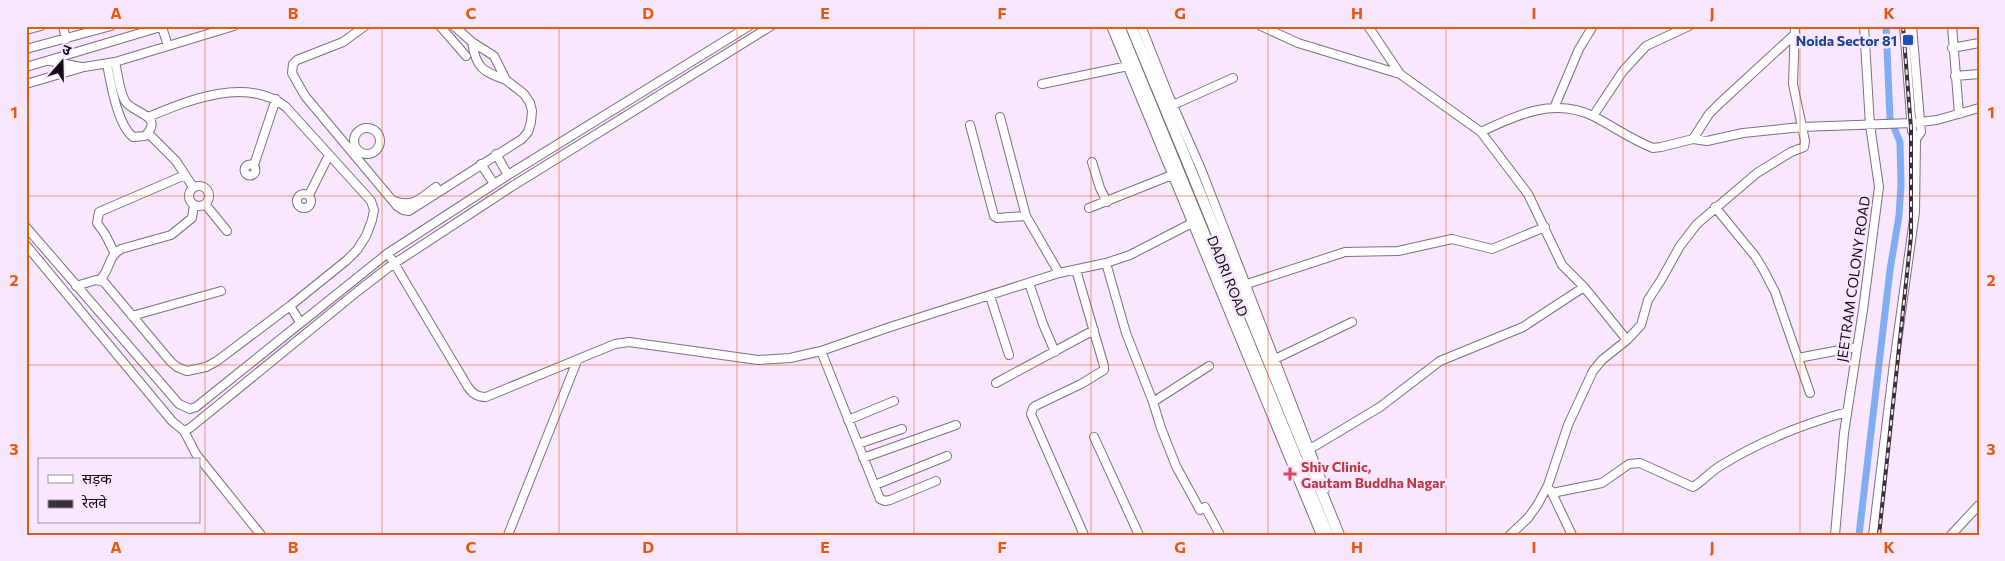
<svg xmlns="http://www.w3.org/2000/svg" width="2005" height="561" viewBox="0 0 2005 561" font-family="Commissioner,'Noto Sans Devanagari',sans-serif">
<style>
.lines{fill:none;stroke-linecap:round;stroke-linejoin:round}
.canal{stroke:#83adf2;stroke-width:7}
.minor-casing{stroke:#7f6e84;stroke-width:10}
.major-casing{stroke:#7f6e84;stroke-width:12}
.minor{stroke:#fff;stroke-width:8}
.major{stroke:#fff;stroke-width:10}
.rail-casing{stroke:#39303a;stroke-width:4}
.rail{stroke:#f9e6ff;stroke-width:2;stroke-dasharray:5.5;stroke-linecap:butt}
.grid{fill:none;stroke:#e8590c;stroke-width:1;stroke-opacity:0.55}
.transit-dot{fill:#1a4fb4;stroke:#f9e6ff;stroke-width:2}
.health-dot{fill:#e0444e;stroke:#f9e6ff;stroke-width:2}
.labels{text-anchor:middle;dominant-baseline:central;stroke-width:5;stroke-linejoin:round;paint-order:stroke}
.transit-label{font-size:14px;font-weight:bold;fill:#164399;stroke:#f9e6ff;text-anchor:end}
.street-label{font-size:14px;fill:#130c14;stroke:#f9e6ff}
.health-label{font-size:14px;font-weight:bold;fill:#be3a42;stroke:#f9e6ff;text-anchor:start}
.neatline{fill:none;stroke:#e8590c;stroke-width:2}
.grid-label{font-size:16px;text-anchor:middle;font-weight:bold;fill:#e8590c}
</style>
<rect width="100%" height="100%" fill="#f9e6ff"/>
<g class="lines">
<path class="canal" d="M1859 535 1890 270 1899 216 1901 185 1900 142 1890 118 1886 26"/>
<defs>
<path id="minor" d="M63 26 66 39
M365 26 343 42 297 60 293 64 292 73 305 96 397 206 403 210 409 211 522 139 528 132 531 122 532 111 530 103 524 94 506 80 494 56 472 42 454 26
M440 26 466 56
M1111 26 1321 535
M1141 26 1168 94 1201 169 1325 489
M1261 26 1298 43 1400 74 1481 132C1518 114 1555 97 1595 117 1614 127 1632 140 1653 148L1661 147 1693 139 1707 141 1743 133 1801 127 1912 123 1937 120 1979 108
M1368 26 1400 74
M1912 26 1921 132 1916 139
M1952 26 1959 114
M162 27 168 46
M26 30 41 26
M472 42C476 68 482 71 506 80
M1952 48 1979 43
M26 49 111 26
M50 61 81 67
M107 64C111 84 117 124 133 137L145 136C166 115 131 113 125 101 119 90 118 74 115 62
M26 67 164 26
M1955 76 1979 74
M26 84 84 67 115 62 234 26
M1042 84 1128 66
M1173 105 1233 78
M1554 108 1579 49 1593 26
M1593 116 1623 71 1646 46 1689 26
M1000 117 1026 216
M970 125 994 216 997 218 1026 216 1059 273
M354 141a13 13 0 1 1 26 0a13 13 0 1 1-26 0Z
M1481 132 1528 194 1562 265 1584 287 1627 340
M148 133 176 161 193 187
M1693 139 1709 114 1720 103 1795 34
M496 154 508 175
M1092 162 1100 188 1107 202
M481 164 494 184
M244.5 170a5.5 5.5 0 1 1 11 0a5.5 5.5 0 1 1-11 0Z
M254 165 276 99
M189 196a10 10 0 1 1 20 0a10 10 0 1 1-20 0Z
M297 201a7 7 0 1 1 14 0a7 7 0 1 1-14 0Z
M309 195 329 155
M394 201C413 208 421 198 436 187
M205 204 227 231
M1715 207 1755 256 1763 269 1775 292 1810 393
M1089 208 1172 175
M26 227 179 404 190 409 196 407 388 253 508 175 749 26
M26 245 172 421 184 431 196 454 261 535
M114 252 105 234 97 223 99 212 185 175
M388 253 468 387C473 394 477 397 486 397L615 344 629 342 758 360 790 358 821 351 890 327 1059 273 1106 263 1130 255 1192 223
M1106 263 1126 333 1153 402 1161 428 1176 466 1200 510 1205 507 1220 535
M1076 270 1104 366V370L1081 384 1035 406 1033 408 1031 414 1084 535
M100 280C110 270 108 256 121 249L171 235 192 218 194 205
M1029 283 1043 324 1055 352
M1247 284 1345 252 1398 251 1452 239 1492 249 1545 227
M76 286 96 280 104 282 171 362 177 367 187 371 206 367 217 361 290 306 347 260 357 250 366 236 372 220 374 210 371 201 286 107C247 76 189 100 148 117
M990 296 1009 355
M290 306 300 322
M132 316 221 291
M821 351 880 499 885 501 890 500 936 481
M1798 358 1856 347
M1275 359 1352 322
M996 383 1094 330
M1153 402 1209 366
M848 420 894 401
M184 431 190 428 358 291 389 267 511 187 771 26
M1094 437 1139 535
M858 444 902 429
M1310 449 1380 407 1440 361 1523 327 1584 287
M863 458 956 425
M875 485 947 456
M1551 491 1572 535
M1552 493 1602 483 1629 464 1640 463 1693 487C1703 481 1710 472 1720 466 1759 442 1803 424 1847 412
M508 535 577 361
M1510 535 1528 518 1538 504 1548 485 1568 425 1593 371 1602 360 1627 340 1641 325 1648 300 1661 280 1680 246 1697 224 1757 173 1791 152 1804 147 1805 141 1793 84 1795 26
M1835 535 1844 433 1863 310 1879 187 1870 125 1864 26
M1873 535 1894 363 1915 212 1916 139 1912 131 1904 26
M1951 535 1979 505"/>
<path id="major" d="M1119 26 1328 535
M1131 26 1187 161 1339 535"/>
</defs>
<use href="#minor" class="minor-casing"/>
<use href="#major" class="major-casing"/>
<use href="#minor" class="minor"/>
<use href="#major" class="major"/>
<defs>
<path id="rail" d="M1879 535 1911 236V128L1903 26"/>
</defs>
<use href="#rail" class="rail-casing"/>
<use href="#rail" class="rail"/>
</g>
<path class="grid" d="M205 26V535M382 26V535M559 26V535M737 26V535M914 26V535M1091 26V535M1268 26V535M1446 26V535M1623 26V535M1800 26V535M26 196H1979M26 365H1979"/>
<rect class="transit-dot" x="1902" y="34" width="12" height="12" rx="2.5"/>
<path class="health-dot" d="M1287.5 466.5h5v5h5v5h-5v5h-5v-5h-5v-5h5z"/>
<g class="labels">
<g class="transit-label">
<text x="1897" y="40">Noida Sector 81</text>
</g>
<g class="street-label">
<text transform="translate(1228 276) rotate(68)">DADRI ROAD</text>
<text transform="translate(1853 279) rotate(-82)">JEETRAM COLONY ROAD</text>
</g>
<g class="health-label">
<text x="1301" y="466">Shiv Clinic,<tspan x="1301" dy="16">Gautam Buddha Nagar</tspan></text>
</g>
</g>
<rect width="2005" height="561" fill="none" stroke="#f9e6ff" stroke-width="55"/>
<rect x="38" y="458" width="162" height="65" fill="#f9e6ff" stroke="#9d8fa1"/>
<rect x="48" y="475" width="25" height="8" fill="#ffffff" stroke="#9d8fa1"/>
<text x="82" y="484" font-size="15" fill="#130c14">सड़क</text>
<rect x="48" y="500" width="25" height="8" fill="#39303a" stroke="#9d8fa1"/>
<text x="82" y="508" font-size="15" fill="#130c14">रेलवे</text>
<g transform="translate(62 62) rotate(20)" stroke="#f9e6ff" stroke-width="4" paint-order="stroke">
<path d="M0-4L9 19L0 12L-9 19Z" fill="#130c14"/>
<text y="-8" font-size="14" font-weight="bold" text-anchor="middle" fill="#130c14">उ</text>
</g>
<rect x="28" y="28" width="1950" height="506" class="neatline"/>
<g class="grid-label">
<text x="116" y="19">A</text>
<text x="293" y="19">B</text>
<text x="471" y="19">C</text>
<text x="648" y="19">D</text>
<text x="825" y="19">E</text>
<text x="1002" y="19">F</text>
<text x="1180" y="19">G</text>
<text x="1357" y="19">H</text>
<text x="1534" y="19">I</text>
<text x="1712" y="19">J</text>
<text x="1889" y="19">K</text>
<text x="14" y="118">1</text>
<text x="1991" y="118">1</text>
<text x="14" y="286">2</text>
<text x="1991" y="286">2</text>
<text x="14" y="455">3</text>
<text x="1991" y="455">3</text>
<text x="116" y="553">A</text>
<text x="293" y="553">B</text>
<text x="471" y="553">C</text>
<text x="648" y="553">D</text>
<text x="825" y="553">E</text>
<text x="1002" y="553">F</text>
<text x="1180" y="553">G</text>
<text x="1357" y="553">H</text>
<text x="1534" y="553">I</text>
<text x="1712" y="553">J</text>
<text x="1889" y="553">K</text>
</g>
</svg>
